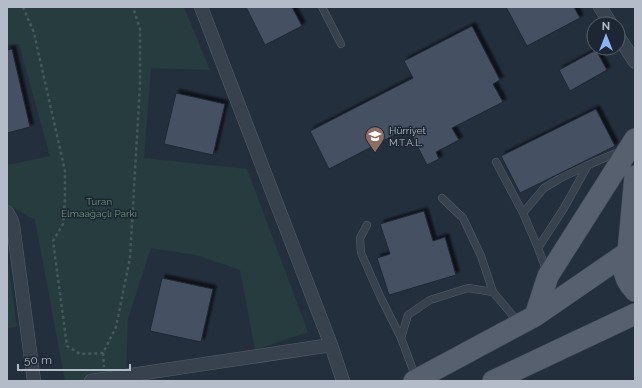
<svg xmlns="http://www.w3.org/2000/svg" width="642" height="388" viewBox="0 0 642 388" font-family="Raleway,sans-serif">
<style>
.green{fill:#263c3f}
.building{fill:#455162;stroke:#1f2835;filter:url(#shadow)}
.lines{fill:none;stroke-linecap:round;stroke-linejoin:round}
.service-casing{stroke:#565f6c;stroke-width:8}
.minor-casing{stroke:#565f6c;stroke-width:14}
.primary-casing{stroke:#414a57;stroke-width:22}
.path{stroke:#44595c;stroke-width:2.5;stroke-dasharray:3 3;stroke-linecap:butt}
.service{stroke:#38414e;stroke-width:7}
.minor{stroke:#38414e;stroke-width:13}
.primary{stroke:#56606e;stroke-width:21}
.labels{text-anchor:middle;dominant-baseline:central;stroke-width:3;stroke-linejoin:round;paint-order:stroke}
.poi-label{font-size:10px;fill:#b4bcc9;stroke:#1d2633;text-anchor:start}
.park-label{font-size:10px;fill:#6b9a76;stroke:#1d2633}
</style>
<defs>
<filter id="shadow"><feDropShadow dx="3.5" dy="-3.5" stdDeviation="1" flood-color="#0009"/></filter>
</defs>
<rect width="100%" height="100%" fill="#242f3e"/>
<path class="green" d="M7 7H184L210 70 151 68 144 158 247 169 308 332 255 350 240 270 196 255 151 248 128 319 126 373 98 381H65L35 220 7 204V165L50 156 19 44 7 45Z
M7 257 17 327 7 328Z"/>
<path class="building" d="M246 7H292L302 26 265 45Z
M506 7H574L580 18 527 46Z
M472 26 500 80 493 84 503 102 452 128 459 140 436 152 439 159 427 165 408 128 329 169 310 131 413 78 404 61Z
M12 49 30 127 7 133V50Z
M596 50 607 70 570 91 559 70Z
M176 93 225 104 213 155 164 144Z
M596 109 615 146 520 193 501 156Z
M424 211 433 241 445 237 456 275 389 295 377 258 390 254 380 224Z
M162 278 213 289 201 342 150 331Z"/>
<g class="lines">
<defs>
<path id="service" d="M322 7 341 44
M496 162 523 213 538 248 547 272
M442 198 463 218 481 256 493 292
M523 213 544 188 559 179 588 165 621 151
M367 225 360 238 361 253 380 296 401 338
M538 248 564 208 588 165
M416 378 401 338 408 315 430 300 468 288 493 292 519 323"/>
<path id="minor" d="M201 7 331 345 343 381
M600 7 611 24
M618 36 635 62
M7 212 11 219 13 225 34 381
M91 381 331 345"/>
<path id="primary" d="M633 245C620 261 621 276 635 291
M628 252 635 176
M535 316 548 276 635 139
M414 381 535 316 628 252
M493 381 635 314"/>
</defs>
<use href="#service" class="service-casing"/>
<use href="#minor" class="minor-casing"/>
<use href="#primary" class="primary-casing"/>
<path class="path" d="M23 7 34 33 65 171V200L63 224 53 241 67 346 80 354 103 353 116 327 130 258 140 84V29L133 7
M103 353 104 367"/>
<use href="#service" class="service"/>
<use href="#minor" class="minor"/>
<use href="#primary" class="primary"/>
</g>
<defs>
<symbol id="school-pin" viewBox="-11 -11 22 30"><path d="M0 17L-7.5 6A9.5 9.5 0 1 1 7.5 6Z" fill="#8d6e63" stroke="#1d2633"/><path d="M0-5L7-2L0 1L-7-2ZM-4 1L0 2.5L4 1V4Q0 6-4 4Z" fill="#fff"/></symbol>
</defs>
<g fill-rule="evenodd">
<use href="#school-pin" x="364" y="125" width="22" height="30"/>
</g>
<g class="labels">
<g class="poi-label">
<text x="389" y="130">Hürriyet<tspan x="389" dy="12">M.T.A.L.</tspan></text>
</g>
<g class="park-label">
<text x="99" y="201">Turan<tspan x="99" dy="12">Elmaağaçlı Parkı</tspan></text>
</g>
</g>
<rect width="642" height="388" fill="none" stroke="#b4bcc9" stroke-width="16"/>
<g transform="translate(606 36)"><circle r="19" fill="#1d2633" stroke="#59626f"/>
<path d="M0-3L7 15L0 10L-7 15Z" fill="#8ab4f8"/>
<text y="-6" font-size="11" font-weight="bold" text-anchor="middle" fill="#b4bcc9">N</text>
</g>
<path d="M18 364v6h112v-6" fill="none" stroke="#b4bcc9" stroke-width="2"/>
<text x="24" y="364" font-size="12" fill="#b4bcc9" stroke="#1d2633" stroke-width="3" paint-order="stroke">50 m</text>
</svg>
